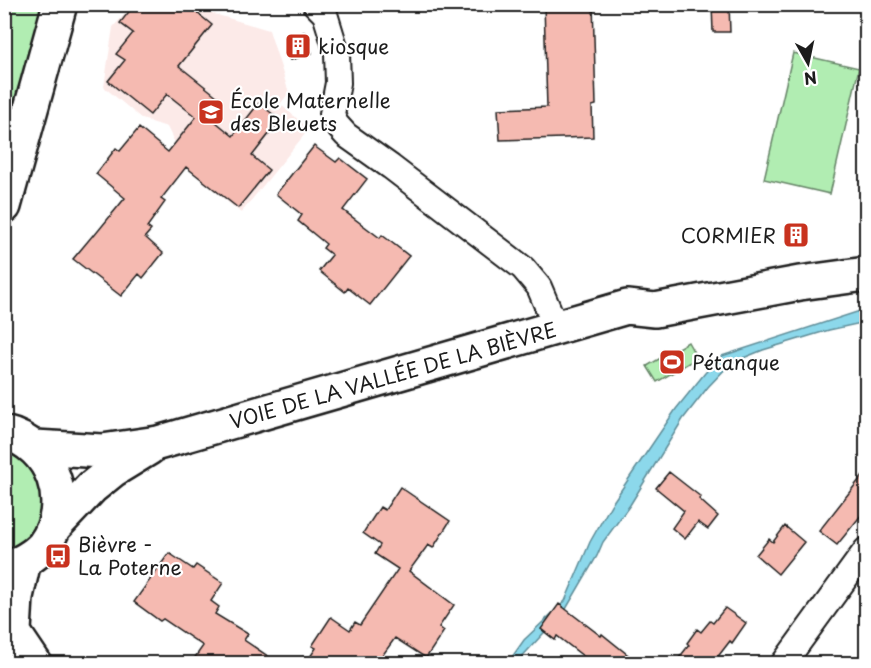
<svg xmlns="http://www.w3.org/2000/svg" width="871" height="668" viewBox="0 0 871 668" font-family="'Playpen Sans',sans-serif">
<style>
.built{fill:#fceae8}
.green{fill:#b1edb2;stroke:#668467;stroke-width:1.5}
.water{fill:#8cd8eb;stroke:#5f8d98;stroke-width:1.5}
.building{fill:#f5bab1;stroke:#1c1c1c;stroke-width:1.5}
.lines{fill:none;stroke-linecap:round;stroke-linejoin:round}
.street-casing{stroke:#1c1c1c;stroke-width:28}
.secondary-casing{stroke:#1c1c1c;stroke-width:38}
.street{stroke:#fff;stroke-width:24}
.secondary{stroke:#fff;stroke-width:33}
.labels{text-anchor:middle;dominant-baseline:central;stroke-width:4.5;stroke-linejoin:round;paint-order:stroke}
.poi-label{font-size:20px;fill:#1c1c1c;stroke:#fff;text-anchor:start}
.street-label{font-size:20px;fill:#1c1c1c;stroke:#fff}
</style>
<rect width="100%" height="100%" fill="#fff"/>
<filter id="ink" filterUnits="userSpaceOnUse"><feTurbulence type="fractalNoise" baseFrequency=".0167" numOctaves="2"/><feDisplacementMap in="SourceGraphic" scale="12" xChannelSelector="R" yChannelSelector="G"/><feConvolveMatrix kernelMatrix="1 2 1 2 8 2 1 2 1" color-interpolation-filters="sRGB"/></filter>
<g filter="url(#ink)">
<path class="built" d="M133 5H200L214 14 269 30 289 93 280 104 309 129 241 213 198 177 205 166 174 141 167 127 142 119 104 87 113 27Z"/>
<path class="green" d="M4 5H52L4 180Z
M793 53 859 68 830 194 764 179Z
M688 342 697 358 657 382 647 366Z
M5 450C16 456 27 463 34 474 53 502 35 542 5 553Z"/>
<path class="water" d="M866 309V322L829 330 763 350 731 363 708 387 683 419 630 505 603 542 597 556 566 609 516 663 507 664 524 640 565 601 590 542 611 505 676 409 705 373 722 356Z"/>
<path class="building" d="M135 4H186L212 25 179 66 218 97 205 113 233 136 259 103 280 120 252 156 269 170 238 208 186 167 161 199 165 202 147 227 151 230 145 237 163 253 143 278 139 274 121 296 73 259 93 235 94 236 125 198 96 174 116 148 120 151 139 128 168 152 196 117 167 94 150 115 108 81 125 60 116 54 133 33 120 23Z
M544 4H593L596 105 592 106 593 137 500 140 498 109 547 107Z
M712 4H729L730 32H713Z
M304 32 312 53 291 60 284 39Z
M314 146 336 162 340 158 367 179 343 210 380 238 382 235 409 256 370 305 348 288 345 292 319 271 332 255 323 248 326 244 298 221 302 215 276 194Z
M867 470V508L837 545 819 531Z
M669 472 701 497 699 499 718 516 708 529 698 522 685 539 672 528 684 511 656 488Z
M400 487 450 521 433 548 428 545 409 571 454 605 439 627 444 631 426 658 395 638 377 663H306L316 648 312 646 331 617 350 630 355 622 360 625 398 569 375 554 380 545 363 533 380 507 385 510Z
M785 526 804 542 778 574 756 555 769 539 773 542Z
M169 553 193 569 196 565 223 583 211 601 219 607 215 614 248 634 244 640 278 663H191L203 646 163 619 160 621 134 602Z
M559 604 601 636 602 634 638 663H592L557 636 555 640 541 629Z
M725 608 746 623 732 643 730 641 713 663H675L689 645 687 643 697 629 701 632 710 621 713 623Z"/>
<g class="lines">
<defs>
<path id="street" d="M315 4 325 14 337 53 338 83 332 114 336 124 346 135 391 167 523 268 539 287 556 327
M783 664 866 550"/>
<path id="secondary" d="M4 206 60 4
M4 433C53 444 74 505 44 545 34 557 19 564 4 570
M35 447 102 451 158 443 627 307 655 310 800 283 866 274
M54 527 92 487 113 470 149 448
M4 618 35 664
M14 631 16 597 24 561"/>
</defs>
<use href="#street" class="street-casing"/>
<use href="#secondary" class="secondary-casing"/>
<use href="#street" class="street"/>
<use href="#secondary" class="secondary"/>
</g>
</g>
<defs>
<symbol id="building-square" viewBox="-11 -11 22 22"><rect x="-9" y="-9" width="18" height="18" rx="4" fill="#c8321e" stroke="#fff"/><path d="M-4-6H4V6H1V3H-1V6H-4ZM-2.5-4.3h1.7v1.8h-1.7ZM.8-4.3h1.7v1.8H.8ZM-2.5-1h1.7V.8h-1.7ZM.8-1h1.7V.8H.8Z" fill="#fff"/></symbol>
<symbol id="school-square" viewBox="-11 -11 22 22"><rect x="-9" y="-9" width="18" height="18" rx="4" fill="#c8321e" stroke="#fff"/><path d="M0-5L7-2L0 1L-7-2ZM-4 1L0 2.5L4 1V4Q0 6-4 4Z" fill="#fff"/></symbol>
<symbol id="stadium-square" viewBox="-11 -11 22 22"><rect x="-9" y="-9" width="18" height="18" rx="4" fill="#c8321e" stroke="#fff"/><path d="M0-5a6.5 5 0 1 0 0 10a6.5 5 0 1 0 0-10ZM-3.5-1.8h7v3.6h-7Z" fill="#fff"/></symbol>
<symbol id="bus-square" viewBox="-11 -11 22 22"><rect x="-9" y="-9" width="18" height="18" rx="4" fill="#c8321e" stroke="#fff"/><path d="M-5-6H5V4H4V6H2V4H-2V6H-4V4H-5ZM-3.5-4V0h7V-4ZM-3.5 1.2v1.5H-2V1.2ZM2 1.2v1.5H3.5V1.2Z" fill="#fff"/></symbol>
</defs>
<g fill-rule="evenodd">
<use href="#building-square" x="283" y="31" width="30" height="30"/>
<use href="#school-square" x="196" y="97" width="30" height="30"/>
<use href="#building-square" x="781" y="220" width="30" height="30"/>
<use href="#stadium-square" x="657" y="347" width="30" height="30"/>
<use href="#bus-square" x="43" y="541" width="30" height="30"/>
</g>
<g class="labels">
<g class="poi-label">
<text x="318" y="46">kiosque</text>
<text x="230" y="100">École Maternelle<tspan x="230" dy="23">des Bleuets</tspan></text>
<text x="776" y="235" text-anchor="end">CORMIER</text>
<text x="692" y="362">Pétanque</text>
<text x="78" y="544">Bièvre -<tspan x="78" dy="23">La Poterne</tspan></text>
</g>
<g class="street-label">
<text transform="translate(393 375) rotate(-16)">VOIE DE LA VALLÉE DE LA BIÈVRE</text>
</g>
</g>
<rect width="871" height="668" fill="none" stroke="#fff" stroke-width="24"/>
<rect x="12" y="12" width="847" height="644" fill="none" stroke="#1c1c1c" stroke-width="2" filter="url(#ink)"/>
<g transform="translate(808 63) rotate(171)" stroke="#ffffff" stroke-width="4.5" paint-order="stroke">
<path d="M0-4.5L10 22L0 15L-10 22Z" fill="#1c1c1c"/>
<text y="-9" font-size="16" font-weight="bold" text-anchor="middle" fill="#1c1c1c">N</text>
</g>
</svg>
